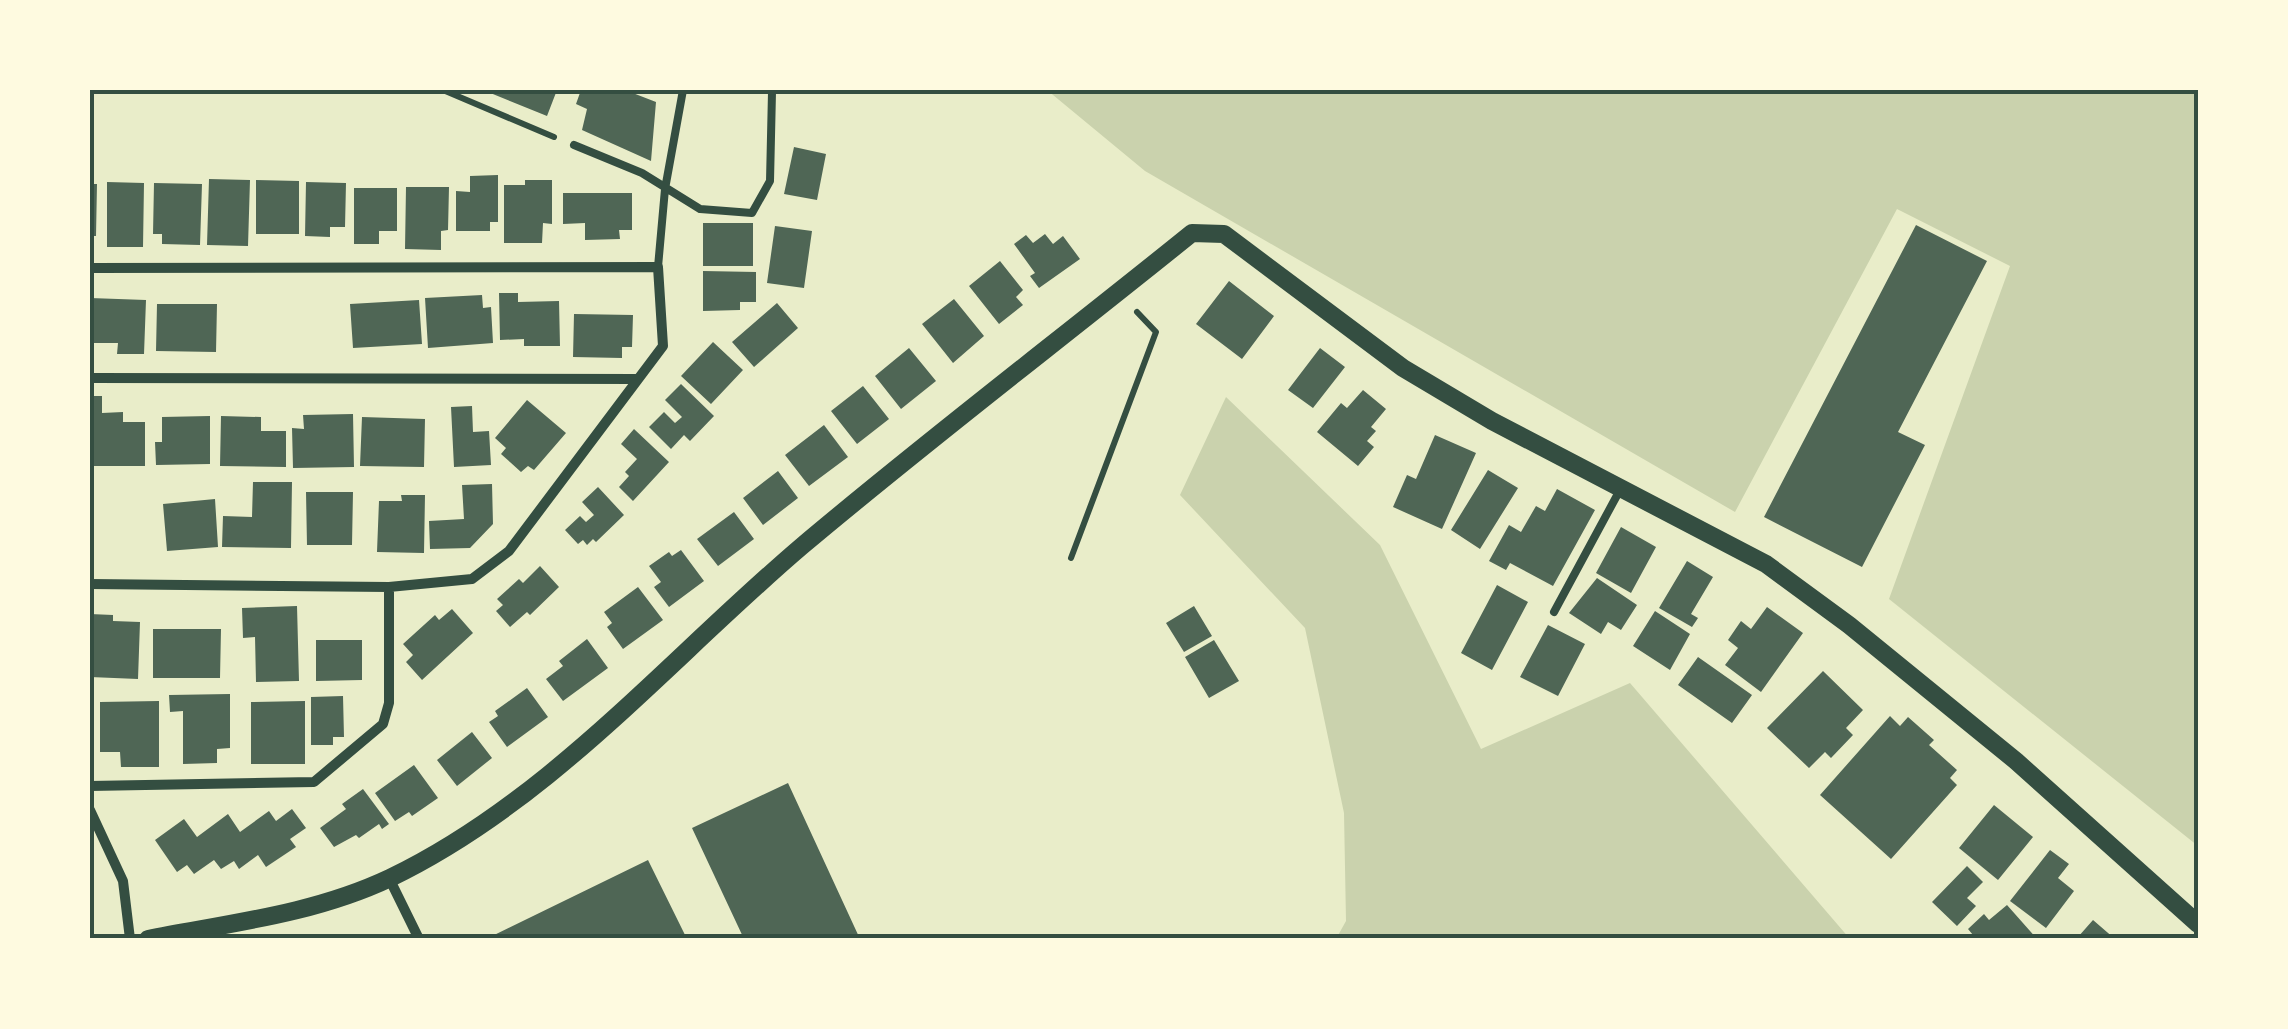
<svg xmlns="http://www.w3.org/2000/svg" width="2288" height="1029" viewBox="0 0 2288 1029" font-family="'Golos Text',sans-serif">
<style>
.green{fill:#cad2ad}
.building{fill:#4f6655}
.lines{fill:none;stroke-linecap:round;stroke-linejoin:round}
.path{stroke:#344e41;stroke-width:6}
.service{stroke:#344e41;stroke-width:8}
.minor{stroke:#344e41;stroke-width:10}
.tertiary{stroke:#344e41;stroke-width:18}
.neatline{fill:none;stroke:#344e41;stroke-width:4}
</style>
<rect width="100%" height="100%" fill="#e9edc9"/>
<path class="green" d="M1047 90H2198V846L1889 599 2010 266 1897 209 1735 512 1145 171Z
M1226 397 1380 545 1481 749 1630 683 1850 939H1336L1346 921 1344 813 1305 628 1180 495Z"/>
<path class="building" d="M483 90H557L547 116Z
M581 90H625L656 102 651 161 582 130 587 109 576 104Z
M794 147 826 154 817 200 784 194Z
M498 175V222H490V231H456V191L470 192V176Z
M209 179 250 180 248 246 207 245Z
M256 180 299 181V234H256Z
M525 180H552V224L543 223 542 243H504V185H525Z
M107 182 144 183 143 247H107Z
M306 182 346 183 345 227H330V237L305 236Z
M154 183 202 184 200 245 162 244V234H153Z
M90 184H97L96 236H90Z
M406 187H449L448 230 441 231V250L405 249Z
M354 188H397V231H379V244H354Z
M563 193H632V230H619L620 239 585 240V223L563 224Z
M703 223H753V266H703Z
M1916 225 1987 261 1898 432 1925 445 1862 567 1764 517Z
M775 226 812 231 804 288 767 283Z
M1045 234 1053 244 1063 236 1080 259 1039 288 1030 276 1035 273 1014 244 1026 235 1033 243Z
M1000 261 1023 290 1016 297 1023 305 999 324 969 286Z
M703 271 756 272V302H740V310L703 311Z
M1229 281 1274 316 1242 359 1196 324Z
M499 293H518V302L559 301 560 346H524V339L500 340Z
M482 295 483 308 491 307 493 343 428 348 425 298Z
M90 298 146 300 144 354H117L118 343H90Z
M954 299 984 336 953 363 922 324Z
M419 300 422 344 353 348 350 304Z
M777 303 798 328 754 367 732 342Z
M157 304H217L216 352 156 351Z
M574 314 633 315 632 347H622V358L573 357Z
M713 342 743 370 711 404 681 376Z
M909 348 936 381 901 409 875 376Z
M1320 348 1345 367 1313 408 1288 390Z
M681 384 714 416 690 441 684 435 671 449 649 427 664 412 675 423 682 417 665 400Z
M863 386 889 419 857 444 831 411Z
M1363 390 1386 409 1371 427 1376 431 1367 441 1374 447 1358 466 1317 432 1341 403 1347 408Z
M90 396H102V413L123 412V422H145V466H90Z
M527 400 566 433 534 470 528 466 521 472 501 454 506 448 495 438Z
M472 406 473 432 489 431 491 465 454 467 451 407Z
M353 414 354 467 293 468 292 428 304 429 303 415Z
M210 416V464L156 465 155 442H162V417Z
M221 416 261 417V431H286V467L220 466Z
M362 417 425 419 424 467 360 466Z
M824 425 848 457 809 486 785 455Z
M634 429 669 462 633 501 619 487 629 476 625 472 637 459 621 444Z
M1435 435 1476 453 1442 529 1393 507 1407 475 1416 479Z
M1488 470 1518 488 1480 549 1451 530Z
M778 471 798 498 763 525 743 498Z
M253 482H292L291 548 222 547 223 516 252 517Z
M492 484 493 524 470 548 430 549 429 521 464 519 462 485Z
M598 487 624 515 596 542 593 539 587 545 583 540 578 544 565 530 580 516 586 522 594 515 582 502Z
M1557 489 1595 510 1553 586 1510 563 1506 570 1489 561 1509 525 1521 532 1536 506 1545 511Z
M306 492H353L352 545H307Z
M401 495H425L424 553 377 552 379 501H402Z
M215 499 218 547 167 551 163 504Z
M734 512 754 539 718 566 697 539Z
M1621 527 1656 547 1631 593 1596 573Z
M681 550 704 581 669 607 654 587 661 582 649 566 669 552 672 556Z
M1687 561 1713 577 1691 614 1698 618 1692 627 1659 608Z
M540 566 559 587 530 615 527 612 510 627 496 611 503 605 497 599 519 579 523 583Z
M1597 578 1637 605 1621 630 1608 622 1601 634 1569 613Z
M1497 585 1528 602 1492 670 1461 653Z
M638 587 663 620 623 649 607 627 612 623 604 612Z
M297 606 299 681 256 682 255 637 243 638 242 608Z
M1194 606 1212 636 1184 652 1166 623Z
M1767 607 1803 633 1761 692 1725 665 1738 648 1728 640 1741 621 1751 629Z
M452 609 473 633 422 680 406 662 413 655 403 644 435 615 439 620Z
M1655 611 1690 634 1670 670 1633 646Z
M90 614 113 615V621L140 622 138 679 90 677Z
M1548 625 1585 644 1558 696 1520 677Z
M153 629H221L220 678H153Z
M587 639 608 668 563 701 546 679 563 666 559 661Z
M316 640H362V680L316 681Z
M1214 640 1239 681 1209 698 1185 657Z
M1698 657 1752 695 1732 723 1678 685Z
M1823 671 1863 710 1846 728 1853 735 1831 758 1825 752 1809 768 1767 728Z
M527 688 548 717 507 747 489 722 498 716 495 711Z
M230 694V748L217 749V763L183 764V711L170 712 169 695Z
M343 696 344 737H333V745H311V697Z
M159 701V767H121L120 752H100V702Z
M305 701V764H251V702Z
M1890 716 1900 726 1908 717 1934 740 1929 745 1957 770 1950 778 1957 785 1891 859 1820 795Z
M472 732 492 758 457 786 437 760Z
M414 765 438 798 412 816 409 812 395 821 375 793Z
M788 783 860 939H744L692 828Z
M363 789 389 824 382 829 379 824 359 838 356 835 334 847 320 828 346 809 342 804Z
M1994 805 2033 837 1998 880 1959 848Z
M292 809 306 828 290 839 296 847 266 867 258 855 239 869 234 861 221 869 214 860 194 874 187 865 177 872 155 840 184 819 197 837 228 814 240 832 269 811 276 821Z
M2050 850 2069 864 2058 878 2074 891 2046 928 2010 901Z
M648 860 687 939H486Z
M1967 866 1983 882 1967 898 1976 906 1957 926 1932 902Z
M2007 905 2037 939H1969L1973 935 1968 929 1984 914 1989 920Z
M2093 920 2115 939 2078 937Z"/>
<g class="lines">
<path class="path" d="M443 90 554 137
M1071 558 1156 332 1137 312"/>
<path class="service" d="M574 145 642 173 700 209 752 213 770 181 772 92
M658 267 665 189 683 90
M1554 612 1621 488"/>
<path class="minor" d="M90 268 658 267 663 346 509 551 472 579 389 587 90 584
M90 378 637 379
M90 786 314 782 383 724 389 703V587
M90 810 123 881 130 939
M389 878 419 939"/>
<path class="tertiary" d="M148 939C230 923 314 914 390 878 550 801 668 660 802 546 929 439 1062 338 1192 233L1224 234 1403 368 1492 421 1766 564 1849 625 2016 761 2198 924"/>
</g>
<rect width="2288" height="1029" fill="none" stroke="#fefae0" stroke-width="185"/>
<rect x="92" y="92" width="2104" height="844" class="neatline"/>
</svg>
